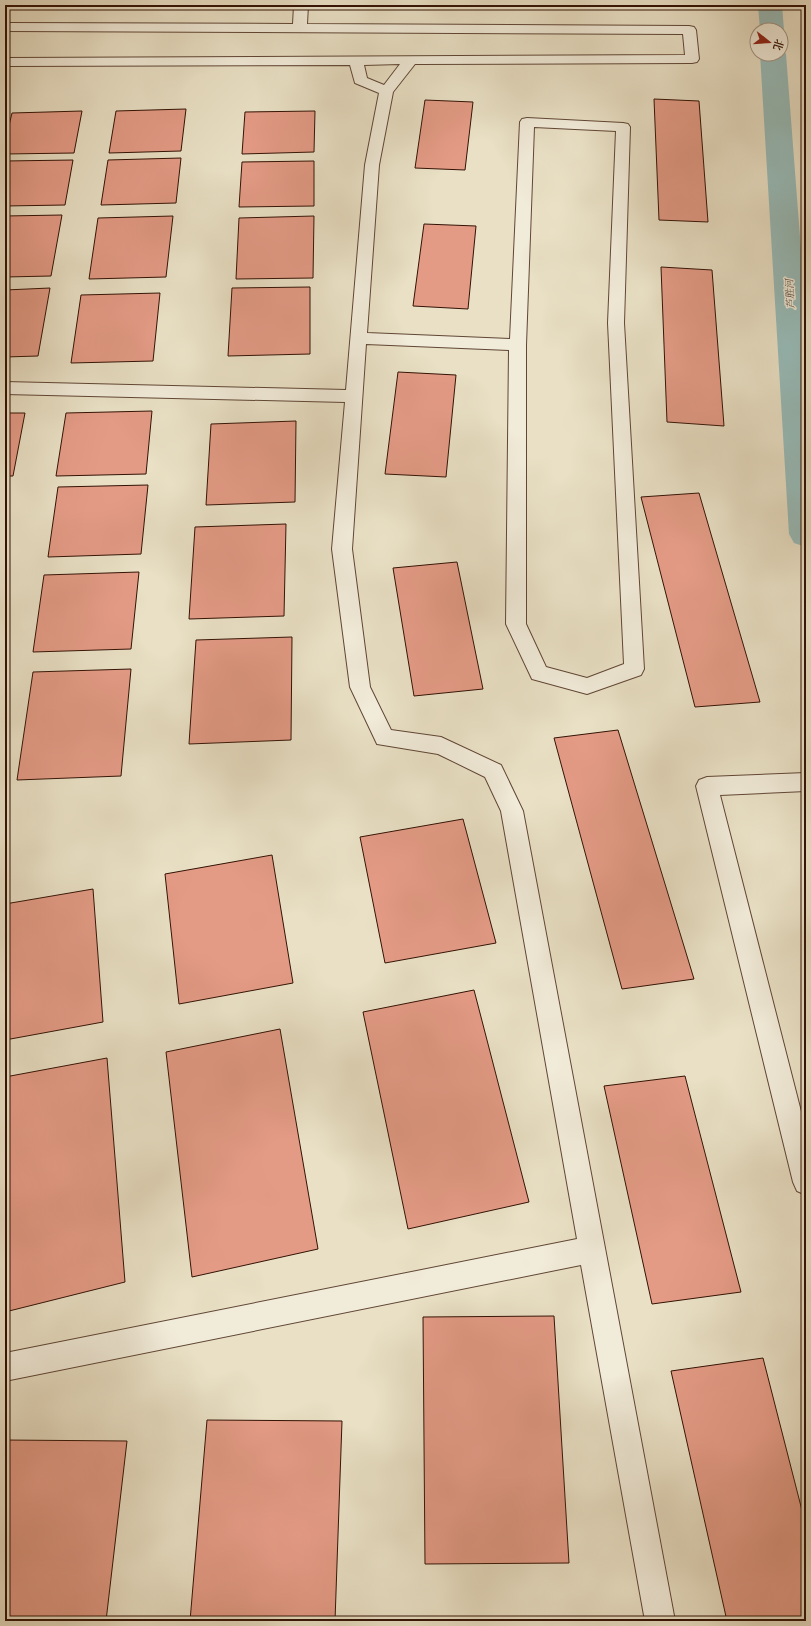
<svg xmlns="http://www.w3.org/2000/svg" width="811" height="1626" viewBox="0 0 811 1626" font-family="'Libre Caslon Text','Noto Serif SC',serif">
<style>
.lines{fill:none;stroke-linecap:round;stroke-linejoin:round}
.canal{fill:#98bcb9;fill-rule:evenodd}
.building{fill:#e49b86;stroke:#331205}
.minor-casing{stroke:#604635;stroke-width:2}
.minor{fill:#f1ebd9;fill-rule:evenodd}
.labels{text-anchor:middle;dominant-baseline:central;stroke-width:3;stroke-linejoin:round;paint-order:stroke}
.far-water-label{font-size:10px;font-style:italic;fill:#564e44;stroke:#f1ebd9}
</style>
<rect width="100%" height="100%" fill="#e9e0c5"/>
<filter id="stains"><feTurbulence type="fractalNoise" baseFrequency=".005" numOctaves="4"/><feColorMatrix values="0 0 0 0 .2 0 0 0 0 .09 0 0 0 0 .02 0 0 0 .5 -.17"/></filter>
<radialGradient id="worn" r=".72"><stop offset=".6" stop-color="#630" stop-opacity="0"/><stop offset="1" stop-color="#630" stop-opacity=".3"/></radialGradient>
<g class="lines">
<path class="canal" d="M758 5H782L784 30 781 35V30H760Z
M781 48 786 54 806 315V547L794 543 789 534 760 54H781Z"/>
</g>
<path class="building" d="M654 99 699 101 708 222 659 220Z
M425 100 473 102 465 170 415 168Z
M186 109 181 151 109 153 116 111Z
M82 111 74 153 5 154V142L12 113Z
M315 111 314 152 242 154 245 112Z
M181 158 176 203 101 205 108 160Z
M73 160 65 205 5 206V161Z
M314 161V206L239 207 242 162Z
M62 215 51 276 5 277V216Z
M173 216 166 277 89 279 98 218Z
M314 216 313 278 236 279 239 218Z
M424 224 476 226 468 309 413 306Z
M661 267 712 270 724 426 667 422Z
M310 287V354L228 356 232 288Z
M50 288 38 356 5 357V290Z
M160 293 153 361 71 363 81 295Z
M398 372 456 375 446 477 385 474Z
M152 411 146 474 56 476 66 413Z
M5 413H25L13 476H5Z
M296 421 295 502 206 505 211 424Z
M148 485 141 554 48 557 58 487Z
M699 493 760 702 695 707 641 497Z
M286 524 284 616 189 619 195 527Z
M457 562 483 689 414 696 393 568Z
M139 572 131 649 33 652 44 575Z
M292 637 291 740 189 744 196 640Z
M131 669 121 776 17 780 33 672Z
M618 730 694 979 622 989 554 738Z
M463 819 496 943 385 963 360 837Z
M272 855 293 983 179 1004 165 874Z
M93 889 103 1022 5 1040V904Z
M474 990 529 1202 408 1229 363 1012Z
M280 1029 318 1249 192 1277 166 1052Z
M107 1058 125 1282 5 1312V1077Z
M685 1076 741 1292 652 1304 604 1086Z
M554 1316 569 1563 425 1564 423 1317Z
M763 1358 806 1526V1621H727L671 1371Z
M207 1420 342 1421 335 1621H190Z
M5 1440 127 1441 106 1621H5Z
M596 1620V1621H450Z"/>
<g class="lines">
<defs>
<path id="minor" d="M294 5H308L307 24 689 26 694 27 696 30 699 59 697 62 692 63 415 64 393 92 379 165 367 333 510 339 520 122 522 119 527 118 623 123 628 124 630 127 624 323 644 669 641 675 587 694 532 679 506 624 509 350 366 344 352 549 370 687 391 730 441 737 501 765 523 811 675 1621H645L581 1265 5 1381V1353L577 1239 501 811 485 777 438 754 377 744 350 687 332 549 345 402 5 394V382L346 390 365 165 379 93 355 83 350 65 5 66V58L685 55 683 34 5 31V23L293 24ZM400 64 384 85 367 78 364 65ZM534 127 616 131 608 323 624 664 587 678 546 667 526 624V345Z
M806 773V791L720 795 806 1131V1195L797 1191 793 1182 696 786 699 780 707 777Z"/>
</defs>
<use href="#minor" class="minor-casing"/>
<use href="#minor" class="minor"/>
</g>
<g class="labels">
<g class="far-water-label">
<text transform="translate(790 294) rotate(-94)">芦胜河</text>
</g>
</g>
<rect width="811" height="1626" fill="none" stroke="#e9e0c5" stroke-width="20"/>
<rect x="6" y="6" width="799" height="1614" fill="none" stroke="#331205" stroke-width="2"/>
<rect x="10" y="10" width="791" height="1606" fill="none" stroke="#331205"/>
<g transform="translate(769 42) rotate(107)"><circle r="19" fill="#f1ebd9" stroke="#a59484"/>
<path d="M0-3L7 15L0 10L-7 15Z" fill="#8f2418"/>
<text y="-6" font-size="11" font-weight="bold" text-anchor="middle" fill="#331205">北</text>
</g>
<rect width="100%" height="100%" filter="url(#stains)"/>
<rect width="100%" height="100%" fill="url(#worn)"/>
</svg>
